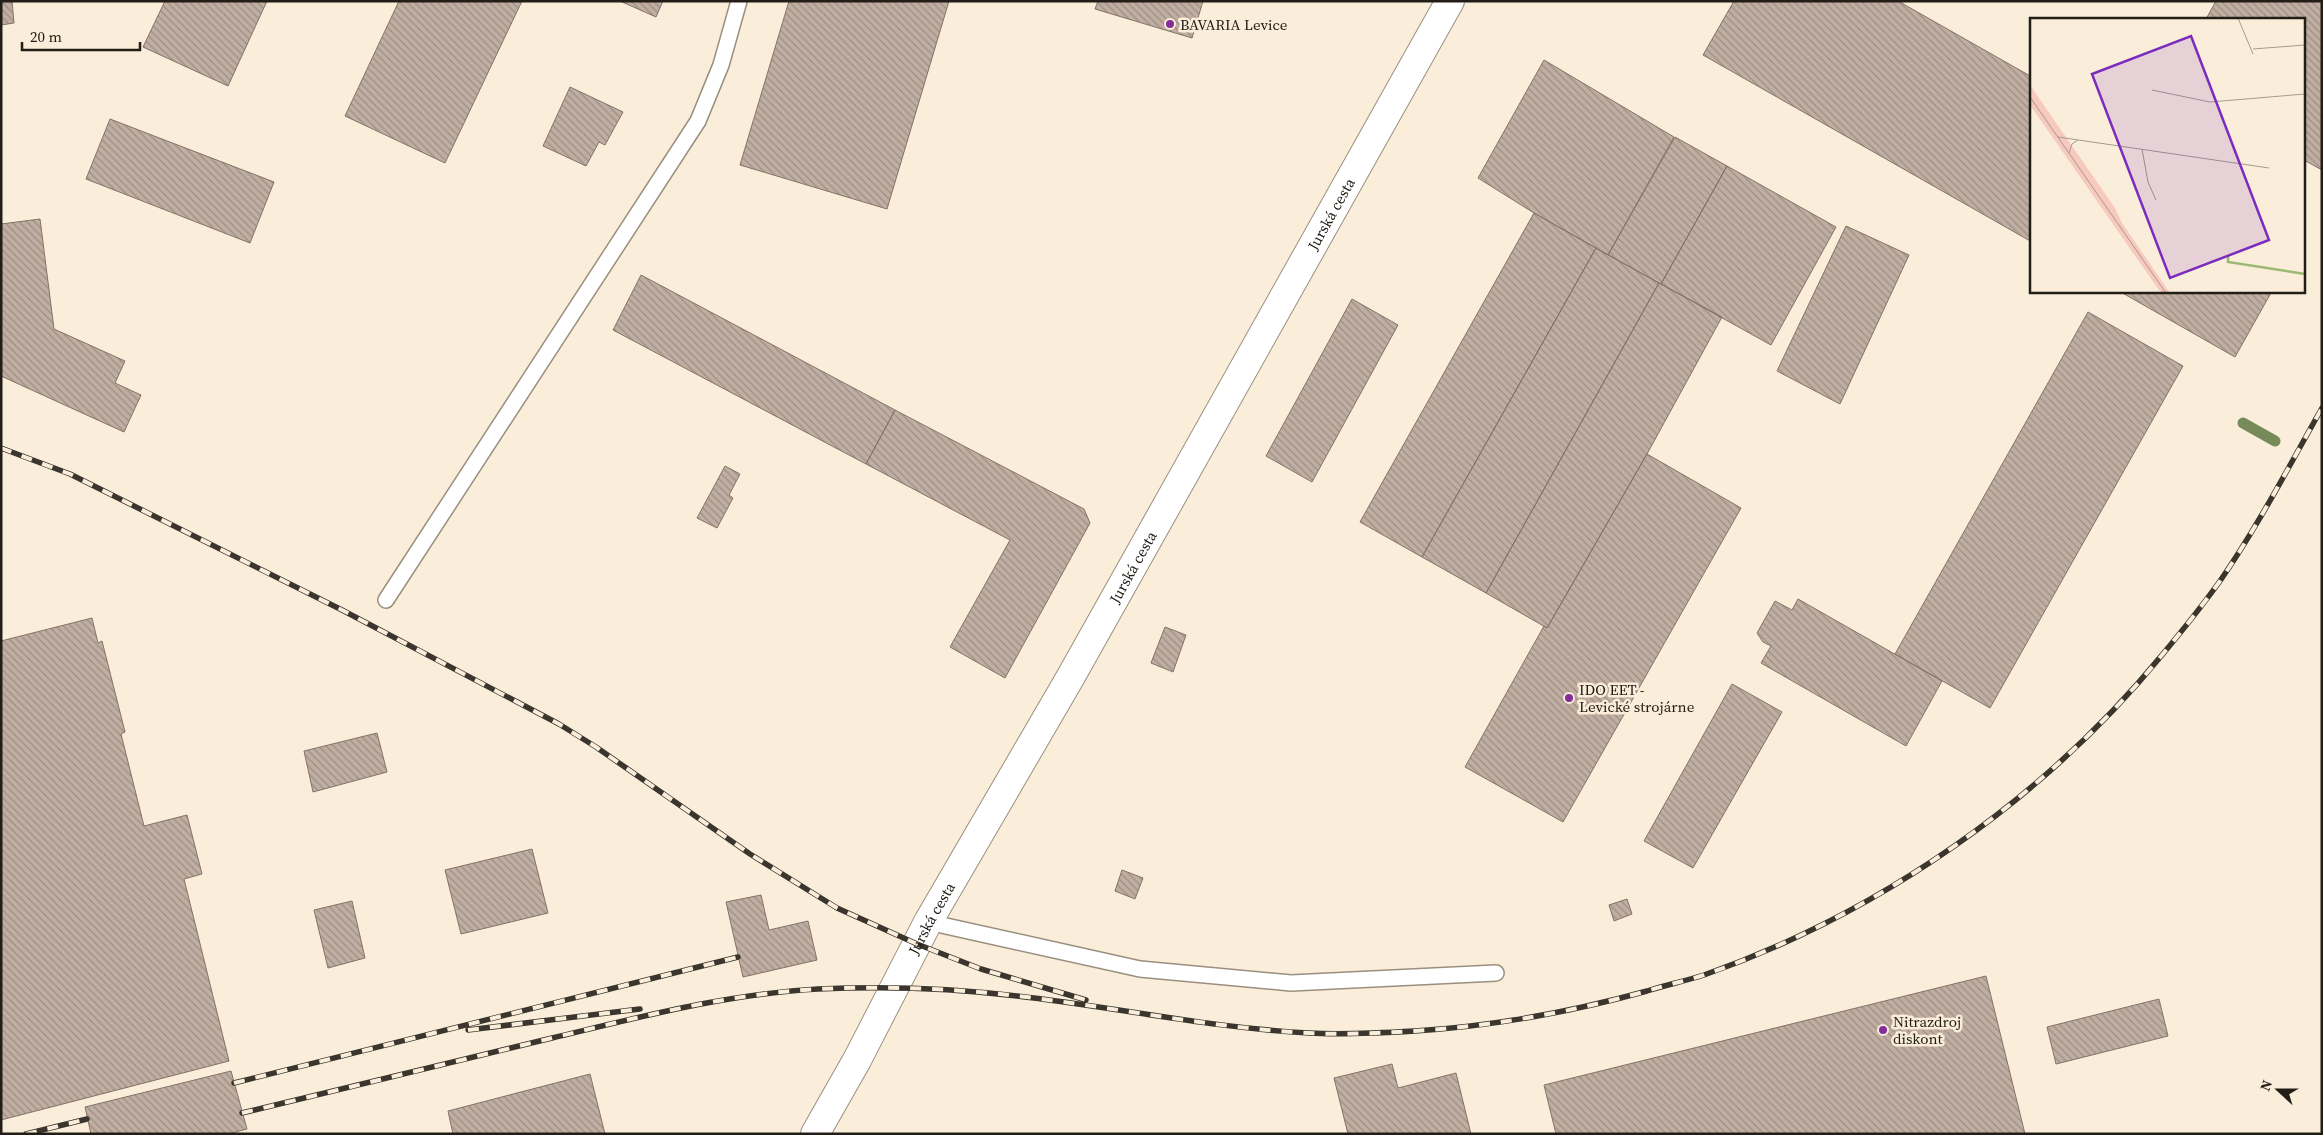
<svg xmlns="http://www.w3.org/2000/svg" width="2323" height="1135" viewBox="0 0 2323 1135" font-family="'Source Serif 4',serif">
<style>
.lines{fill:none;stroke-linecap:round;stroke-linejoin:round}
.stream{stroke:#778a59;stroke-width:11}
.building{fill:url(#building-back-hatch);stroke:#837267}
.service-casing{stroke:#9a8f7e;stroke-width:18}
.minor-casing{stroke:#9a8f7e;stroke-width:30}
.service{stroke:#fff;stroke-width:15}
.minor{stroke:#fff;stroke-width:28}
.rail-casing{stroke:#3a352d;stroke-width:5.5}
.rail{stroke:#faeedb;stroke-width:4;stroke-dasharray:11;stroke-linecap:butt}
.poi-dot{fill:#842c99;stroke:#faeedb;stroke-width:2}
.labels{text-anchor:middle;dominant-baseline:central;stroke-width:5;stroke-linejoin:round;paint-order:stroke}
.poi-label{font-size:15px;fill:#221e17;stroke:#faeedb;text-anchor:start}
.street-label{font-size:15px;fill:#221e17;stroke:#faeedb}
.inset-river{fill:none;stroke:#9bb975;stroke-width:2.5}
.inset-road{fill:none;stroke:#a49b8d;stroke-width:1}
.view{fill:#7b2cbf;fill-opacity:0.15;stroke:#7b2cbf;stroke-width:2.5}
.inset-edge{fill:none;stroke:#221e17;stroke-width:2.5}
</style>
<defs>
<pattern id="building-back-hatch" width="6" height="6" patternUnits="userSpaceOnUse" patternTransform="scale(1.25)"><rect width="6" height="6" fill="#c1aea2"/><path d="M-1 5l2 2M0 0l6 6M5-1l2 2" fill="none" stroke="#9c8d83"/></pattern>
</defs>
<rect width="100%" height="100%" fill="#faeedb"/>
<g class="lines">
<path class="stream" d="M2243 423 2275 441"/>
</g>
<path class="building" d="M1 1H12L14 23 1 25Z
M165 1H267L228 86 143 47Z
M399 1H522L445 163 345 116Z
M620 1H663L656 17Z
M789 1H949L887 209 740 165Z
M1098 1H1203L1192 38 1095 9Z
M1734 1H1898L2032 77V242L1703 55Z
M2216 1H2322V170L2304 160V19H2206Z
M1544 60 1674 137 1608 255 1534 213 1478 178Z
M570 87 623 112 605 145 599 142 586 166 543 146Z
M110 119 274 182 250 243 86 179Z
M1675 137 1727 166 1661 284 1608 255Z
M1727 166 1836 227 1771 345 1661 284Z
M1534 213 1596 248 1422 557 1360 522Z
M40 219 54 329 125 361 115 383 141 395 124 432 1 376V224Z
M1846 226 1909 255 1840 404 1777 371Z
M1596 248 1659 283 1486 593 1422 557Z
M641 275 895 410 866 464 613 330Z
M1659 283 1722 317 1647 454 1547 628 1486 593Z
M2119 291H2272L2235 357Z
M1352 299 1398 325 1312 482 1266 456Z
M2088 312 2183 366 1990 708 1895 654Z
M895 410 1084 509 1090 523 1005 678 950 647 1010 540 866 464Z
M1647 454 1741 508 1563 822 1465 767 1544 626 1547 628Z
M725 466 740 474 729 495 733 498 717 528 697 518Z
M1798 599 1942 681 1906 746 1761 663 1771 646 1763 642 1757 633 1775 601 1792 610Z
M92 618 98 643 102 641 125 732 121 734 144 826 187 815 202 874 184 879 229 1061 1 1120V641Z
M1165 627 1186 635 1173 672 1151 663Z
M1732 684 1782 712 1693 868 1644 841Z
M377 733 387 772 313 792 304 751Z
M532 849 548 913 461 934 445 870Z
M1122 870 1143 878 1135 899 1115 891Z
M761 895 769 930 808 921 817 960 743 977 726 902Z
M1627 899 1632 914 1614 921 1609 905Z
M352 901 365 958 328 968 314 910Z
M1986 976 2025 1134H1556L1544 1085Z
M2159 999 2168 1036 2056 1064 2047 1027Z
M1392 1064 1398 1088 1456 1073 1471 1134H1348L1334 1078Z
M231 1071 247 1129 228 1134H91L85 1107Z
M590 1074 605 1134H453L448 1111Z"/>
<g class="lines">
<defs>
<path id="service" d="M386 600 698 121 721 65 739 1
M928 922 1140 969 1291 983 1496 973"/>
<g id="minor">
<path id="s1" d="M815 1134 857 1060 928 922 1070 678 1450 1"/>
</g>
</defs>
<use href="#service" class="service-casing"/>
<use href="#minor" class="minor-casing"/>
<use href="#service" class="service"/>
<use href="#minor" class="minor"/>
<defs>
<path id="rail" d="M1 448 70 474 342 610 559 724 596 747 750 854 837 908 917 944 981 969 1086 1000
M468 1030 640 1009
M234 1083 738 957
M242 1113C346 1088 449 1063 552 1038 640 1017 726 994 818 989 884 986 951 988 1017 996 1115 1007 1211 1028 1309 1033 1345 1035 1380 1033 1415 1031 1494 1026 1571 1012 1647 991 1666 985 1685 981 1704 975 1880 913 2044 799 2162 655 2182 631 2202 606 2220 581 2258 526 2289 466 2322 408
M26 1134 87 1119"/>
</defs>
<use href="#rail" class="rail-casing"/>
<use href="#rail" class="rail"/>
</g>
<g class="poi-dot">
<circle cx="1170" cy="24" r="5"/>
<circle cx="1569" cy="698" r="5"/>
<circle cx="1883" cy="1030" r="5"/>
</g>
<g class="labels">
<g class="poi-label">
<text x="1180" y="24">BAVARIA Levice</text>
<text x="1579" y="689">IDO EET -<tspan x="1579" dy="17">Levické strojárne</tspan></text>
<text x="1893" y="1021">Nitrazdroj<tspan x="1893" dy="17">diskont</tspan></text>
</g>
<g class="street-label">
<text stroke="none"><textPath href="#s1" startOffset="1055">Jurská cesta</textPath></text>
<text stroke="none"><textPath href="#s1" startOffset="650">Jurská cesta</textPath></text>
<text stroke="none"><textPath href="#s1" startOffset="245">Jurská cesta</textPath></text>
</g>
</g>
<g transform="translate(2030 18)">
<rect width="275" height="275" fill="#faeedb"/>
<path d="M0 67 85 190 92 205 140 275H131L0 87Z" fill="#f8c9bf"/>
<path class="inset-river" d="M198 238V244L275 256"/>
<path class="inset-road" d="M208 0 223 36M223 31 275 27M122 72 180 84 275 76M0 79 136 275M28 119 239 150M112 131 118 164 126 182M39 135 42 126 48 122"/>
<path class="view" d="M161 18 239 222 140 260 62 56Z"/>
<rect width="275" height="275" class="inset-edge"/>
</g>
<rect width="2323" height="1135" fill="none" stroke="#221e17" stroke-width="5"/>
<g transform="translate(2278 1090) rotate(291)" stroke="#faeedb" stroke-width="4" paint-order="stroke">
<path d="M0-4L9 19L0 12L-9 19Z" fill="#221e17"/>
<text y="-8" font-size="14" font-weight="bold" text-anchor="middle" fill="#221e17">N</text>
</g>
<path d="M22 42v8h118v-8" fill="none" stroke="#221e17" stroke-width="2.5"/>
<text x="30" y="42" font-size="15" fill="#221e17" stroke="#faeedb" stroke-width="4" paint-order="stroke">20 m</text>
</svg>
